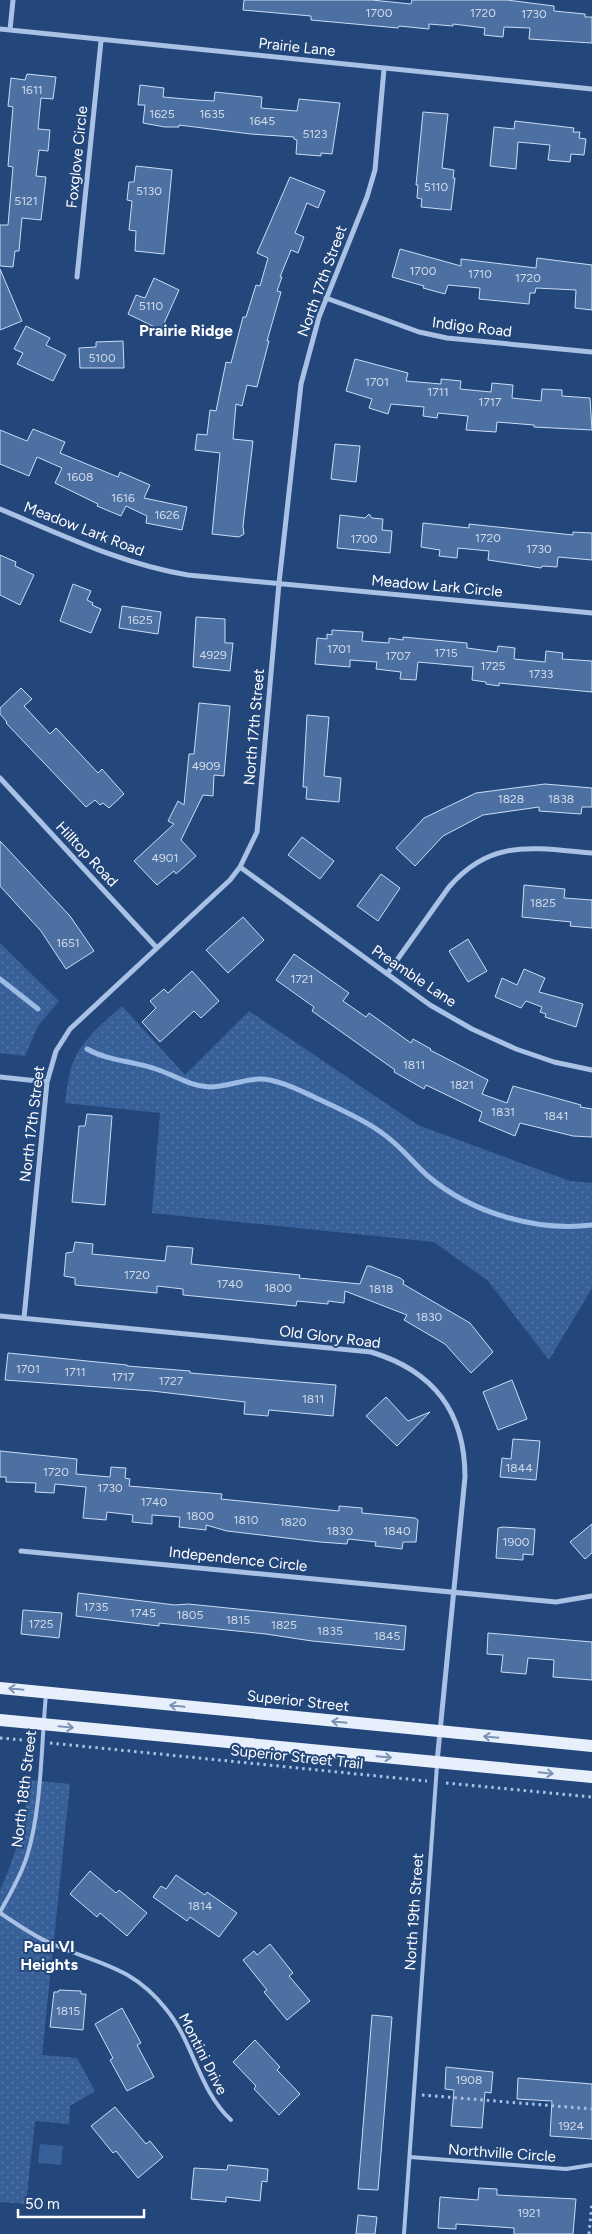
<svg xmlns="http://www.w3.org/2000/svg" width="592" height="2234" viewBox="0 0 592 2234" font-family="Figtree,sans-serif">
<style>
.grass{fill:#386098}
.park{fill:url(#park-dots)}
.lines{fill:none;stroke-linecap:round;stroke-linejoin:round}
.stream{stroke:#9cbbe5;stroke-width:5}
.building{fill:#4d70a3;stroke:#cbdcf4}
.path{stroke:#a8c1e4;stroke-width:3;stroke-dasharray:2.5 4;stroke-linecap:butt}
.lane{stroke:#a8c1e4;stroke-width:4}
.street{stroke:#a8c1e4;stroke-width:5}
.primary{stroke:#e8effc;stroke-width:12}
.oneway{stroke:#7c93b5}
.labels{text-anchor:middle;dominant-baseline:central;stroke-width:4;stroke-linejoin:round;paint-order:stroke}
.number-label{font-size:12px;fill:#d2dbe8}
.street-label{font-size:15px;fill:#fff;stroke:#24477b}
.neighbourhood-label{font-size:16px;font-weight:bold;fill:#fff;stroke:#24477b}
</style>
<defs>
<pattern id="park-dots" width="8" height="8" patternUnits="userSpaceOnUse" patternTransform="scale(1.25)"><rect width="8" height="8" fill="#386098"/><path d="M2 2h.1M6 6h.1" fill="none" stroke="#5678a7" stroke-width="1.8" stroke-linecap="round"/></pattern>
</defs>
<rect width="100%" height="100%" fill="#24477b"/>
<path class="grass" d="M40 2144 63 2146 61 2165 38 2163Z"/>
<path class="park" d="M0 943 59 1001 38 1026 25 1056 0 1053Z
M122 1006 185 1075 249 1011 418 1125 570 1181 592 1183V1288L549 1360 488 1281 434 1242 152 1213 160 1113 65 1103C67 1091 68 1077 72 1065 81 1040 103 1023 122 1006Z
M29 1780 70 1784 42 2055 77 2058 95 2091 70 2106 69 2124 35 2121 26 2204 0 2202V1890C17 1854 25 1819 29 1780Z"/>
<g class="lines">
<path class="stream" d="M0 979 38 1009
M87 1049C108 1061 133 1061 156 1069 174 1075 190 1086 209 1087 226 1087 241 1080 258 1079 274 1078 297 1089 312 1096 333 1106 364 1119 382 1133 400 1145 413 1163 429 1177 472 1213 537 1232 592 1225"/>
</g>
<path class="building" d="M244 0H372L411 4 412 0H507L554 6V11L585 14V17H592V43L529 39 530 28 504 27 503 37 484 35 485 28 453 24V26L429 24V29L399 26 398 28 311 20V16L243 10Z
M27 74 56 77 53 99 41 98 38 129 50 130 48 151 39 150 36 176 46 177 41 220 22 218 19 251H15L13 267 0 266V225H8L13 167 8 166 13 107 8 106 11 78 25 80Z
M140 85 164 88 163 97 197 100 214 101 215 92 262 97 261 108 297 111 299 99 340 103 332 154 321 153V156L296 154 297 140 294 139V137L251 134 179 125V127H165L143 123 145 105H138Z
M423 112 448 114 442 168 454 170 453 178H455L451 210 421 207 422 199 417 198 418 185H416Z
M515 121 574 128 573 132H580L579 138 586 139 584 155 571 154 570 162 548 160 550 145 518 142 516 169 490 166 494 127 514 129Z
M136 166 172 170 164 254 135 251 136 231 129 230 132 201 127 200 129 182H134Z
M290 177 325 191 318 208 307 203 295 233 304 237 298 253 291 250 280 277H282L277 291 281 292 267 341H269L257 387 247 385 242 406 236 404 233 439 253 441 243 526 244 534 239 537 212 534 220 453 195 450 197 434 207 435 210 410 216 411 226 362 231 363 243 317H246L256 285 260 286 268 258 257 253Z
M400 249 461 266V259L536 268 537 258 592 265V310L575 308 576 290 536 288 535 293H530L529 304 479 299 480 288 448 285 445 294 423 288 424 286 392 277Z
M0 269 22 321 0 330Z
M154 278 179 290 161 330 128 314 136 295 145 298Z
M26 326 50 338 46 345 66 355 53 381 17 364 23 353 14 349Z
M123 341 124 368H80L79 348 96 347V342Z
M355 359 408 373 406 381 441 384V379L461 381 460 389 491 392 492 383 513 385 512 398 541 401 542 389 562 390V396L590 398 592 430 534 427V425L497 422 496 432 466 430 468 416 438 413 437 418 423 416 424 407 391 404 388 414 369 408 372 399 346 391Z
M33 429 65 442 60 453 118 477 120 472 150 485 144 498 187 507 182 530 146 523 147 516 126 506 121 516 97 506 98 504 55 483 62 468 37 457 29 476 0 464V430L27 441Z
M335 444 360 446 356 482 331 479Z
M369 514 372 518 383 519 382 530 392 531 390 553 337 548 340 515 365 518Z
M423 523 469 528V524L573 535V532L592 533V560L558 557 557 567 542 566 541 568 488 560 489 551 458 548 457 558 439 556 440 550 421 547Z
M0 555 16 562 15 566 34 575 20 605 0 595Z
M73 584 91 591 87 600 93 603 92 605 101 609 91 633 60 621Z
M122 606 161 612 158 634 119 628Z
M196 617 225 619V643H233L230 671 193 667Z
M332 630 363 632 362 641 389 643V638L403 640V637L467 643V648L497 652 498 646 515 648 514 659 545 662 546 651 563 653 562 659 592 661V692L499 683V686L486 684V682L472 680 473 667 418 662 416 680 400 679 401 672 376 669 377 662 350 660V667L315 664 317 638 327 639V634L332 635Z
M21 688 32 699 24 706 50 734 56 728 98 773 102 769 124 794 109 808 103 803 100 805 95 800 86 807 6 723 7 722 0 714V708Z
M199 703 230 706 224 776 214 775 213 796 203 795 181 840 196 856 176 874 174 871 157 885 134 861 174 824 168 821 178 801 184 805 189 754H194Z
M307 715 329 717 324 776 341 778 339 802 306 799 307 787H303Z
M545 784 592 788V807H582L581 814 539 811V807L483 815 443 836 415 866 396 848 424 818 476 793Z
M302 837 334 861 320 879 288 855Z
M0 841 70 916 94 951 66 969 41 931 0 886Z
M381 874 400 888 378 921 357 906Z
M524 885 565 889 564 898 592 900V928L570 926 571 922 522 917Z
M243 917 264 940 228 973 206 950Z
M468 939 487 971 468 982 449 951Z
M294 954 349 993 343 1001 366 1017 369 1013 411 1043 413 1039 431 1049 430 1050 488 1080 482 1094 507 1103 513 1086 581 1105 580 1107 592 1109V1137L573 1136 520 1123 515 1136 479 1121 482 1112 426 1085 424 1089 394 1072 395 1070 312 1011 314 1007 276 980Z
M524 969 545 978 539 992 583 1004 576 1027 545 1017 546 1014 540 1012 542 1007 526 1001 521 1008 495 997 502 978 517 985Z
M192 971 219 1001 201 1018 194 1011 160 1042 142 1022 156 1008 150 1001 164 989 168 993Z
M87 1114 112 1116 105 1205 72 1202 79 1126H85Z
M75 1242 93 1244 92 1254 165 1261 167 1246 193 1248 191 1264 300 1275 299 1278 360 1284 367 1266H370L400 1278 404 1281 403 1284 470 1323 493 1352 471 1373 445 1344 404 1320 407 1315 345 1291 344 1303 328 1301V1304L297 1301 296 1306 183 1295V1289L157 1286V1293L75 1285V1278L64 1276 66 1253 73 1252Z
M8 1353 127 1365V1366L190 1371V1373L336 1385 333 1416 269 1410 268 1416 244 1414 245 1402 152 1391 5 1380Z
M512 1380 527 1419 498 1430 483 1392Z
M386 1397 408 1421 430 1412 397 1446 366 1416Z
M513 1439 540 1441 536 1480 500 1477 502 1458 511 1459Z
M0 1451 77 1459 76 1474 110 1477 111 1467 126 1468 125 1478 130 1479 129 1486 222 1494 221 1499 339 1511V1506L362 1508V1513L415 1518 418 1520 416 1542H403L402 1549 375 1546 376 1542 348 1539 347 1544 320 1542 227 1531 206 1525V1530L179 1527 180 1517 152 1515V1524L132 1522 133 1515 107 1512 106 1520 83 1518 86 1487 55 1484 54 1493 35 1492 36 1483 6 1482V1477H0Z
M592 1524V1553L585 1559 570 1542Z
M503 1527 535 1529 533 1555 523 1554V1560L496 1558 498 1528Z
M78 1593 175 1605 188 1604 406 1626 404 1650 312 1641 266 1634 159 1623V1626L76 1616Z
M23 1610 62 1613 59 1638 21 1634Z
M488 1633 592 1642V1680L553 1677 554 1660 528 1658 526 1674 501 1672 503 1655 487 1654Z
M90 1871 116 1893 119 1890 147 1913 127 1936 100 1913 97 1917 70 1894Z
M176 1875 205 1895 207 1892 237 1913 219 1937 190 1917 187 1921 153 1897 161 1886 166 1889Z
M270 1944 293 1973 289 1976 310 2001 287 2020 264 1992 267 1990 243 1960 254 1951 257 1955Z
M59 1990 81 1991V1994H86L83 2030 50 2027 54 1992H58Z
M122 2008 141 2043 137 2045 154 2077 127 2091 110 2060 113 2058 95 2024Z
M372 2015 392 2017 378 2190 358 2189Z
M255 2040 280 2067 277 2070 300 2094 279 2115 254 2089 256 2086 233 2062Z
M446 2067 493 2072 491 2093 485 2092 482 2128 451 2126 454 2090 445 2089Z
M518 2078 592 2084V2139L550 2136 552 2101 517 2099Z
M115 2107 146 2144 150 2141 163 2157 138 2178 116 2151 113 2153 91 2126Z
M228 2165 268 2169 267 2182 262 2181 260 2201 226 2197V2202L191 2199 194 2168 227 2170Z
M479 2188 497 2189V2195L576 2199 573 2234H514V2228L456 2224V2229L438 2228 440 2197 478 2200Z
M358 2215 377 2217 375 2234H356Z"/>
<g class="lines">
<path class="path" d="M0 1738 34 1741
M50 1743 427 1781
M446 1783 592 1797
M422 2095 592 2109
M589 2234 592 2203"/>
<path class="lane" d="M0 1912C10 1894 21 1876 27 1856 42 1808 41 1745 46 1695
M0 1913C17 1924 33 1936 52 1944 98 1964 132 1966 166 2009 194 2043 198 2089 231 2120
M410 2157 566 2169 592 2165
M404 2234 437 1765"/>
<path class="street" d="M0 29 592 89
M10 30 13 0
M77 277 101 41
M326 298 419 332 447 338 592 352
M0 509C62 535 122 564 188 575L592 613
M0 778 157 948
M240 867 430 1005 472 1029 516 1049 554 1062 592 1070
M387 974 449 887C491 838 534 848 592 853
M0 1077 47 1082
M0 1316 371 1352C434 1371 465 1412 465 1477L437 1762
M24 1318 47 1082 56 1051 70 1029 230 880 240 867 257 832 279 583 301 384 319 317 367 197 375 170 384 69
M21 1551 556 1602 592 1596"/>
<path class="primary" d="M0 1688 592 1746
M0 1720 592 1777"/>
</g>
<defs><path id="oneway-shaft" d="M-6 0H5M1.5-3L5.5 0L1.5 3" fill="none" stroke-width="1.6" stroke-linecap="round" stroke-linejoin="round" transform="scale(1.25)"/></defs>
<g class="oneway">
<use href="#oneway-shaft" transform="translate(16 1689) rotate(-174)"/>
<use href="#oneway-shaft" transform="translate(177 1706) rotate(-174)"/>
<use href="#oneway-shaft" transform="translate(339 1722) rotate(-174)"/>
<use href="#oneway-shaft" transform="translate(66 1727) rotate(5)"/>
<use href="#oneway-shaft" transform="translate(491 1737) rotate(-175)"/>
<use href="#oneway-shaft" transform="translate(384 1757) rotate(5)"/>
<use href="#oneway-shaft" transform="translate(546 1773) rotate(6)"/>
</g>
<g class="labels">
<g class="number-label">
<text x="379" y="13">1700</text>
<text x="483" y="13">1720</text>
<text x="534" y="14">1730</text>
<text x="32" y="90">1611</text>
<text x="162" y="114">1625</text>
<text x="212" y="114">1635</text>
<text x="262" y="121">1645</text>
<text x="315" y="134">5123</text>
<text x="436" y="187">5110</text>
<text x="149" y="191">5130</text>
<text x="26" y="201">5121</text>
<text x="423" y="271">1700</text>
<text x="480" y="274">1710</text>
<text x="528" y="278">1720</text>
<text x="151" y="306">5110</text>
<text x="102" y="358">5100</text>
<text x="377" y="382">1701</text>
<text x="438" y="392">1711</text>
<text x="490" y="402">1717</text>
<text x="80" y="477">1608</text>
<text x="123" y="498">1616</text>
<text x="167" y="515">1626</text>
<text x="488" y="538">1720</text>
<text x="364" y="539">1700</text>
<text x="539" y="549">1730</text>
<text x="140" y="620">1625</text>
<text x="339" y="649">1701</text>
<text x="446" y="653">1715</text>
<text x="213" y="655">4929</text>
<text x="398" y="656">1707</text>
<text x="493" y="666">1725</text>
<text x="541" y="674">1733</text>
<text x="206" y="766">4909</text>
<text x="511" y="799">1828</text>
<text x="561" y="799">1838</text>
<text x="165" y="858">4901</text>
<text x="543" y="903">1825</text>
<text x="68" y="943">1651</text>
<text x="302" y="979">1721</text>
<text x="414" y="1065">1811</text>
<text x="462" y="1085">1821</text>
<text x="503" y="1112">1831</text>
<text x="556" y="1116">1841</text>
<text x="137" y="1275">1720</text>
<text x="230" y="1284">1740</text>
<text x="278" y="1288">1800</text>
<text x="381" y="1289">1818</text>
<text x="429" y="1317">1830</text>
<text x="28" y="1369">1701</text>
<text x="75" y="1372">1711</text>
<text x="123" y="1377">1717</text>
<text x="171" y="1381">1727</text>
<text x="313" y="1399">1811</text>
<text x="519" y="1468">1844</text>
<text x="56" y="1472">1720</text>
<text x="110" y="1488">1730</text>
<text x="154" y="1502">1740</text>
<text x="200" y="1516">1800</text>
<text x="246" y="1520">1810</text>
<text x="293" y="1522">1820</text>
<text x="340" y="1531">1830</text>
<text x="397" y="1531">1840</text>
<text x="516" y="1542">1900</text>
<text x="96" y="1607">1735</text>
<text x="143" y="1613">1745</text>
<text x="190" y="1615">1805</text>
<text x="238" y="1620">1815</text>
<text x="41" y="1624">1725</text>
<text x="284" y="1625">1825</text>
<text x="330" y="1631">1835</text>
<text x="387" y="1636">1845</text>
<text x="200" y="1906">1814</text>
<text x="68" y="2011">1815</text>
<text x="469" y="2080">1908</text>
<text x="571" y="2126">1924</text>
<text x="529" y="2213">1921</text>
</g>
<g class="street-label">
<text transform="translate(297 47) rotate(6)">Prairie Lane</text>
<text transform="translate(77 157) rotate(-84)">Foxglove Circle</text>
<text transform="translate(322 281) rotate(-70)">North 17th Street</text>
<text transform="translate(472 327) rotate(7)">Indigo Road</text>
<text transform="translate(84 529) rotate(21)">Meadow Lark Road</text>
<text transform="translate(437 586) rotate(5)">Meadow Lark Circle</text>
<text transform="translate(254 727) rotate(-85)">North 17th Street</text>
<text transform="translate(87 854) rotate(47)">Hilltop Road</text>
<text transform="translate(414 976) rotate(34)">Preamble Lane</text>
<text transform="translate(32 1124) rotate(-83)">North 17th Street</text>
<text transform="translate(330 1337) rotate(7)">Old Glory Road</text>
<text transform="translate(238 1559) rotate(6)">Independence Circle</text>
<text transform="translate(298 1701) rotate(6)">Superior Street</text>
<text transform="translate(297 1757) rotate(6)">Superior Street Trail</text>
<text transform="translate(24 1789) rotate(-83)">North 18th Street</text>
<text transform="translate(414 1912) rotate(-86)">North 19th Street</text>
<text transform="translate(203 2054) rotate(63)">Montini Drive</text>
<text transform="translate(502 2153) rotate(4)">Northville Circle</text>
</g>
<g class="neighbourhood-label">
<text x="186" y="330">Prairie Ridge</text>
<text x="49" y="1946">Paul VI<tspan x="49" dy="18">Heights</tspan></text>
</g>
</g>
<path d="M18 2209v8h126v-8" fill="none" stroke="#ffffff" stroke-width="2.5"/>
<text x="25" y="2209" font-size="15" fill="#ffffff" stroke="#24477b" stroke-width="4" paint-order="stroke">50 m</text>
</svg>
